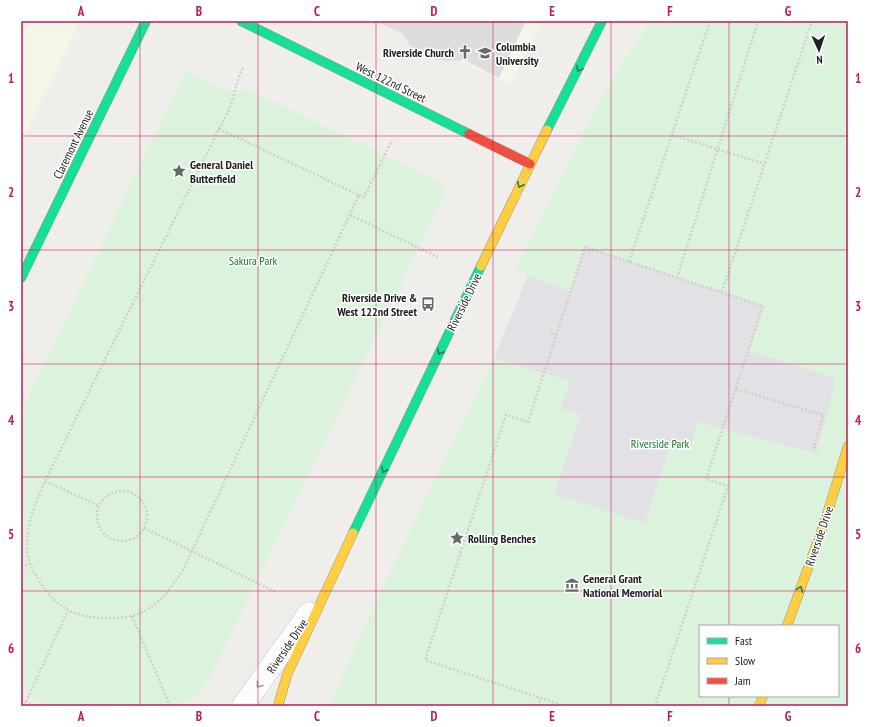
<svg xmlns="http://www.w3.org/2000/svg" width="869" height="727" viewBox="0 0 869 727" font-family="'PT Sans Narrow',sans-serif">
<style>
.education{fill:#f6f6e8}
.religious{fill:#dddddc}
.park{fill:#dbf3dd;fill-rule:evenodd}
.plaza{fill:#e2e1e5}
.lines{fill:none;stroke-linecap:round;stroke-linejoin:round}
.street-casing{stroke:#c6c6c4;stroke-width:23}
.fast-casing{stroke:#959983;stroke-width:10}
.slow-casing{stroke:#959983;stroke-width:10}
.jam-casing{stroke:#959983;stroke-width:10}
.path{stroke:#d7ccc9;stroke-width:2.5;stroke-dasharray:2 2;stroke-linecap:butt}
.street{stroke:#fdfcfc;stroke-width:22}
.fast{stroke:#16e098;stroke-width:9}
.slow{stroke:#ffcf43;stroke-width:9}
.jam{stroke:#f24e42;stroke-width:9}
.oneway{stroke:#1c805c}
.oneway2{stroke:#9a9999}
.grid{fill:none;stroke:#c2185b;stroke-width:1;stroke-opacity:0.55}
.labels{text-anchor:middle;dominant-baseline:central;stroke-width:3;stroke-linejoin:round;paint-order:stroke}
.poi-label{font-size:12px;font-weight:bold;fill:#212121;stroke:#fff;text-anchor:start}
.street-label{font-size:12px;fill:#212121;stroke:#fff}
.park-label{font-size:12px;fill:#137c26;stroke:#fff}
.neatline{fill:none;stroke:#c2185b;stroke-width:1.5}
.grid-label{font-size:13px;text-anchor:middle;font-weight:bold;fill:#c2185b}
</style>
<rect width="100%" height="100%" fill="#efeeeb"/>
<path class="education" d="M21 21H80L21 143Z
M377 21H542L510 84Z"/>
<path class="religious" d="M375 21H526L499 78 464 60 447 61 426 58 411 47 402 33Z"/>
<path class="park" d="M651 21H848V706H329L379 595 494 358 528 276 516 268 592 116 616 73ZM700 626H838V696H700Z
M186 70 227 91 249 89 439 182 444 190 443 198 240 616C228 638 213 678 197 696 191 702 183 700 175 706H49L21 692V412Z"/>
<path class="plaza" d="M585 247 763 306 749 351 835 378 830 406 816 453 698 422 690 448 671 442 645 523 554 494 581 415 561 408 570 381 494 358 528 275 570 292Z"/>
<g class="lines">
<defs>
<path id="street" d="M243 706 309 613"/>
<path id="fast" d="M241 21 469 134
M547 130 602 21
M21 278 146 21
M353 533 481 266"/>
<path id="slow" d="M481 266 547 130
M787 626 825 521 848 446
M278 706 287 675 353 533
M759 706 763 696"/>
<path id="jam" d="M469 134 530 164"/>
</defs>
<use href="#street" class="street-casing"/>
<use href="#fast" class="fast-casing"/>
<use href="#slow" class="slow-casing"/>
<use href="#jam" class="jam-casing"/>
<path class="path" d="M219 129 359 195 184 568C172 587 160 605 138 614 128 618 118 618 108 618 76 618 57 609 40 582 35 574 30 566 28 557 23 531 35 504 45 481L219 129C224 120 229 111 232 101 236 89 237 79 243 68
M672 135 765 164
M359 195 364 197 392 140
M350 215 438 257
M629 262 710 21
M677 278 758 21
M722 292 812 21
M551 333 556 335
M736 389 823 415 814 447 818 449
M45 481 99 506
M97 516a25 25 0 1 1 50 0a25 25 0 1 1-50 0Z
M144 528 276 592
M21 567 31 564
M132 616 170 706
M21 700 34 706
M26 702 68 610
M538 706 541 698
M565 706 425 660 506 415 528 422 585 247 763 306 706 479 728 486 655 706"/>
<use href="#street" class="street"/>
<use href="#fast" class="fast"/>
<use href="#slow" class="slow"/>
<use href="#jam" class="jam"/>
</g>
<defs><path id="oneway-chevron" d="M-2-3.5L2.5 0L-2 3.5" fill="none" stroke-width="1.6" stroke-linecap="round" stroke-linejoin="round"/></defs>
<g class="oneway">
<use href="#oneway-chevron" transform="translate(579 69) rotate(117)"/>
<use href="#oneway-chevron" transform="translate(520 185) rotate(116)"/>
<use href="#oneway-chevron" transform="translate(440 352) rotate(116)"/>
<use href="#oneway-chevron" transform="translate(384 470) rotate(116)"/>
<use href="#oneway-chevron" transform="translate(800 589) rotate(-70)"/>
</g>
<use class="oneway2" href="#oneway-chevron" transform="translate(259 685) rotate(127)"/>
<path class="grid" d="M140 21V706M258 21V706M376 21V706M493 21V706M611 21V706M729 21V626M21 136H848M21 250H848M21 364H848M21 477H848M21 591H848M729 696V706"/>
<defs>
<symbol id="church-bare" viewBox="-9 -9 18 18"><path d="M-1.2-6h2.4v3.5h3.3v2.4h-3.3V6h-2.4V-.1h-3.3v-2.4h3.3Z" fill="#696968" stroke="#fff" stroke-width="2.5" paint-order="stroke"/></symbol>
<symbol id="university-bare" viewBox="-9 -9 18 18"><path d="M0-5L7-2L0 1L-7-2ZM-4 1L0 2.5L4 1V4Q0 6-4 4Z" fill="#696968" stroke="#fff" stroke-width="2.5" paint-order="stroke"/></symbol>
<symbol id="sight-bare" viewBox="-9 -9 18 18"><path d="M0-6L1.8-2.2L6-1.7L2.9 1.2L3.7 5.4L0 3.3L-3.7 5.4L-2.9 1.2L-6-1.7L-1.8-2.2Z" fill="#696968" stroke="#fff" stroke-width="2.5" paint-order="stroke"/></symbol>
<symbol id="bus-bare" viewBox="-9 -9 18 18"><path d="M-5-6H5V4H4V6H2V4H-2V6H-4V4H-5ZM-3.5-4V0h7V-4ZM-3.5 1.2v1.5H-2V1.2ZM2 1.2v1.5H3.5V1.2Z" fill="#696968" stroke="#fff" stroke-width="2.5" paint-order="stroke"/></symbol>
<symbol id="museum-bare" viewBox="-9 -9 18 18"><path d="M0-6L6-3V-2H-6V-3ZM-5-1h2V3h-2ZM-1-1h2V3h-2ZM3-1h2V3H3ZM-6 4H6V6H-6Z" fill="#696968" stroke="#fff" stroke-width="2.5" paint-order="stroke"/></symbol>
</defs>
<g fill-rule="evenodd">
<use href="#church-bare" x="455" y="42" width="20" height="20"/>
<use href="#university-bare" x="475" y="43" width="20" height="20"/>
<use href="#sight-bare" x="169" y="161" width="20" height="20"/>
<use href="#bus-bare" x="418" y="294" width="20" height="20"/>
<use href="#sight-bare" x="447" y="528" width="20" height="20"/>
<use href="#museum-bare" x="562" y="575" width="20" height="20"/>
</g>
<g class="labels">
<g class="poi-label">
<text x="496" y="46">Columbia<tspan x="496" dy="14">University</tspan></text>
<text x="454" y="52" text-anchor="end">Riverside Church</text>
<text x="190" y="164">General Daniel<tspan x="190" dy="14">Butterfield</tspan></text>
<text x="417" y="297" text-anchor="end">Riverside Drive &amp;<tspan x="417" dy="14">West 122nd Street</tspan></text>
<text x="468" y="538">Rolling Benches</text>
<text x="583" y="578">General Grant<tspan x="583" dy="14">National Memorial</tspan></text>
</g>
<g class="street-label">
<text transform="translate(391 82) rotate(26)">West 122nd Street</text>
<text transform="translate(73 144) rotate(-64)">Claremont Avenue</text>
<text transform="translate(464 302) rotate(-64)">Riverside Drive</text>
<text transform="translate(819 536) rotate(-71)">Riverside Drive</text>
<text transform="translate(287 646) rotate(-56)">Riverside Drive</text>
</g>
<g class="park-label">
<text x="253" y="260">Sakura Park</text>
<text x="660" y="443">Riverside Park</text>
</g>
</g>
<rect width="869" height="727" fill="none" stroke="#ffffff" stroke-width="44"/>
<rect x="699" y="625" width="140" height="72" fill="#ffffff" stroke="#a6a6a6"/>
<rect x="707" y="638" width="20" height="6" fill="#16e098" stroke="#a6a6a6"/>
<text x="735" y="645" font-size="12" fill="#212121">Fast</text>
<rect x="707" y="658" width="20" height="6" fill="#ffcf43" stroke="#a6a6a6"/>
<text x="735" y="665" font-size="12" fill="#212121">Slow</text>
<rect x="707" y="678" width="20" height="6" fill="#f24e42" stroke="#a6a6a6"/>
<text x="735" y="685" font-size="12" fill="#212121">Jam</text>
<g transform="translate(819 50) rotate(177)" stroke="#ffffff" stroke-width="3" paint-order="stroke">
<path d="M0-3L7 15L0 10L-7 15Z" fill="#212121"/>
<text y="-6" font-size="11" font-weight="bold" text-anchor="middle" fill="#212121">N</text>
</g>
<rect x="22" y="22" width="825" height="683" class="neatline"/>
<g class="grid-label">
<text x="81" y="16">A</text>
<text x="199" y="16">B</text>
<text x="317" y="16">C</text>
<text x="434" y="16">D</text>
<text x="552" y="16">E</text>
<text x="670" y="16">F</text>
<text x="788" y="16">G</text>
<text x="11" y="83">1</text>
<text x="858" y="83">1</text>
<text x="11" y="197">2</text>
<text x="858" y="197">2</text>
<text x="11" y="311">3</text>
<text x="858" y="311">3</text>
<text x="11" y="425">4</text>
<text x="858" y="425">4</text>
<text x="11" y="539">5</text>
<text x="858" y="539">5</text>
<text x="11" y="653">6</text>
<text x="858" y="653">6</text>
<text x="81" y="721">A</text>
<text x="199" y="721">B</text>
<text x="317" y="721">C</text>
<text x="434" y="721">D</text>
<text x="552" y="721">E</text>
<text x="670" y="721">F</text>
<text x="788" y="721">G</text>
</g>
</svg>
